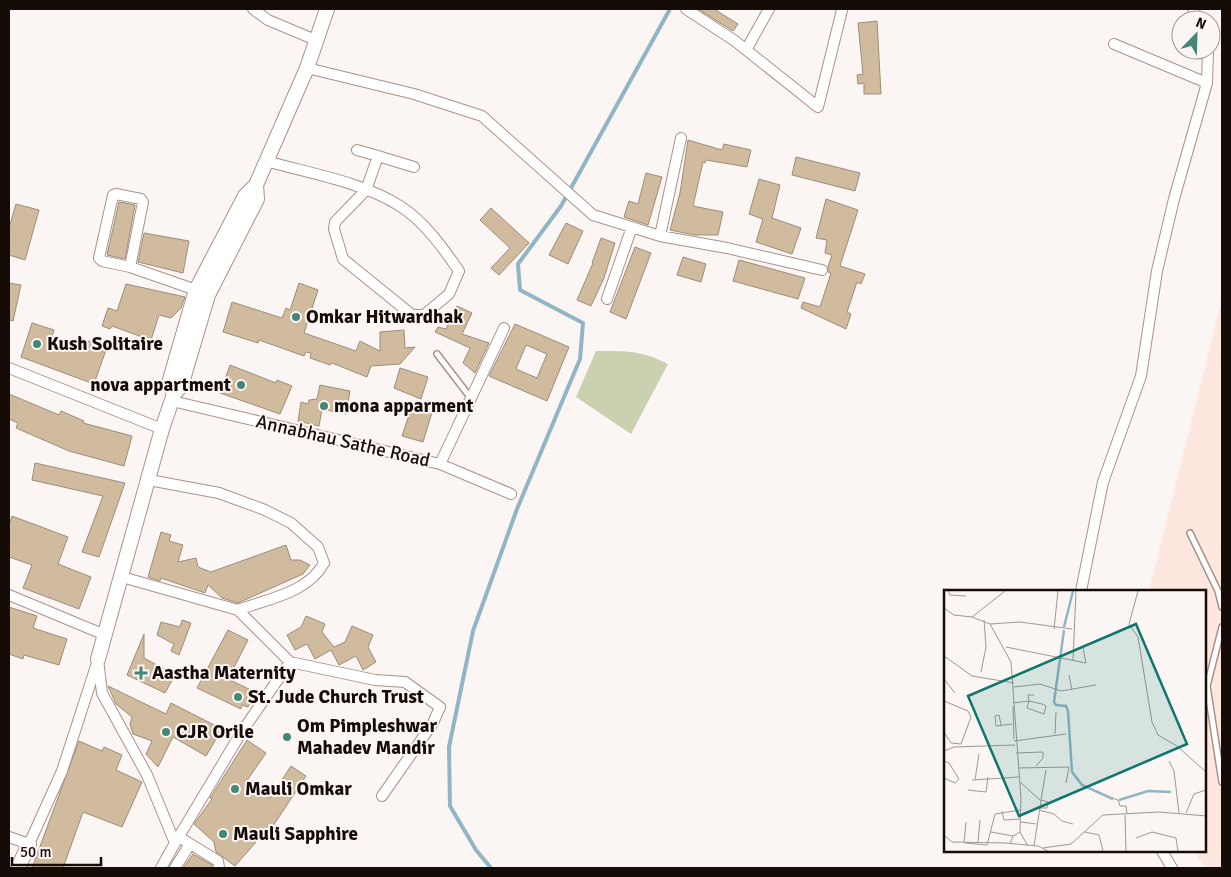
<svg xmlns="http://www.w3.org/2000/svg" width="1231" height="877" viewBox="0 0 1231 877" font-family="Signika,sans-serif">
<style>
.built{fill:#fde7de}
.green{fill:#cbd1b0}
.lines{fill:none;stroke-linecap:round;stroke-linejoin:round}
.stream{stroke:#91b5c5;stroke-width:4}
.building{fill:#d1bb9f;stroke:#9c8d79;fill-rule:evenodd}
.lane-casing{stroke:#ab9288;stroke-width:8}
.street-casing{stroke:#ab9288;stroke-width:12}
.secondary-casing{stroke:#ab9288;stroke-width:16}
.lane{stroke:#fff;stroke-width:5}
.street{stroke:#fff;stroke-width:10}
.secondary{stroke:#fff;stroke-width:14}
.poi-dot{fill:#448677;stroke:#fbf6f3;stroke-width:2}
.labels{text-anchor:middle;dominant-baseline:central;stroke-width:4;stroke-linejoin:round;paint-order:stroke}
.poi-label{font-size:19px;font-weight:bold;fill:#150c08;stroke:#fbf6f3;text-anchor:start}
.street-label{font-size:19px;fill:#150c08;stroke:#fbf6f3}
.inset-river{fill:none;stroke:#91b5c5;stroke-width:2.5}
.inset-road{fill:none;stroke:#9f9895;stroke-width:1}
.view{fill:#0f766e;fill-opacity:0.15;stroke:#0f766e;stroke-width:2.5}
.inset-edge{fill:none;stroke:#150c08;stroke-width:2.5}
</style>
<rect width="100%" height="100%" fill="#fbf6f3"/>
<path class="built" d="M1222 299V868H1207L1193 851H1205V591H1149Z"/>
<path class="green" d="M596 351C625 351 641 350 668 364L631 434 576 397Z"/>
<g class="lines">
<path class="stream" d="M491 868 476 850 450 806 449 747 473 631 517 509 580 359 583 323 520 290 518 264 561 206 670 9"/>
</g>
<path class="building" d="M698 9H714L738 24 733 31Z
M877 21 881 94H864V83L858 84 857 75 863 74 858 23Z
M688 140 722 150 724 144 751 150 747 167 706 160 705 163 703 162 693 206 723 212 718 235H695L670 230 680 193Z
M796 157 860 173 855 191 792 175Z
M646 173 662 177 648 225 624 217 629 201 638 204Z
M759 179 780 185 772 218 801 228 792 254 756 242 763 219 749 214Z
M826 199 858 210 840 266 865 274 861 284 857 282 847 312 851 314 846 329 801 308 803 302 820 307 831 273 828 272V267L832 255 825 253 827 240 816 238Z
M119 202 135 205 125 259 107 255Z
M16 204 39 210 25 260 9 255V228Z
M491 208 529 243 499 275 491 268 510 248 480 220Z
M566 223 583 231 568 264 549 255Z
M144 233 189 241 183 273 138 262Z
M601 238 615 243 604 278 591 306 577 300 593 263H592Z
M635 247 651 253 626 319 610 312Z
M683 257 706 264 701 282 677 275Z
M739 260 805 278 798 299 733 281Z
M9 283 21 285 13 321 9 320Z
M299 283 318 290 304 333 356 351 360 341 380 351V332L404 330 405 348 415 347 400 364 371 366 367 377 332 363 330 365 310 358 311 353 306 352 304 356 259 340 258 343 223 332 232 302 282 318 286 308 290 310Z
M126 284 185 297 181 308 171 318 159 315 150 343 140 340 142 337 112 326 110 329 102 326 108 308 117 311Z
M457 306 472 313 462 334 489 343 475 373 463 363 470 348 435 332 438 327 446 329Z
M32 323 54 330 52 337 86 348 88 341 107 347 94 384 21 357Z
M515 324 569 347 547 401 489 376ZM526 345 547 354 537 378 516 369Z
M230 365 276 383 277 380 292 386 280 414 220 393Z
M400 368 428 377 421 399 394 388Z
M320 385 350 391 346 414 322 409 319 426 298 421 301 402 308 404 309 400 317 399Z
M9 394 59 415 61 411 84 421 83 423 132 436 124 466 69 451 16 428 18 423 9 419Z
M418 401 434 406 423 442 402 436 413 403H417Z
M35 463 125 483 99 557 82 552 103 496 32 480Z
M12 516 68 537 58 564 91 577 79 609 23 588 32 565 9 557V525Z
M161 532 171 535 169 541 183 545 178 562 196 558 198 567 211 572 286 545 291 560H300L310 565 303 574 238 603 222 598 208 585 205 593 161 578 160 581 148 577Z
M9 607 37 616 33 628 67 639 59 665 24 655 23 659 9 654Z
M306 616 325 624 322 632 334 647 345 642 352 626 373 635 368 647 376 662 363 670 356 656 339 665 331 650 315 659 307 644 295 650 287 635 301 627Z
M182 620 191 623 179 655 171 651 174 644 157 635 161 622 180 627Z
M228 630 248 640 228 679 255 692 248 707 242 705 241 709 197 688Z
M144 634V658L175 675 165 693 127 675Z
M108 686 166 714 171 703 222 729 206 756 173 737 158 767 146 754 152 741 133 734 130 724 132 717 116 704Z
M247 740 266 753 246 782 270 798 291 766 306 776 267 835 264 833 235 866 216 852 214 842 194 824 212 799 210 798Z
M79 741 102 751 104 747 122 755 116 770 142 782 122 827 83 812 63 868H32Z
M193 854 212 865V868H183Z"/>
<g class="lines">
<defs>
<path id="lane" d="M437 354 470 397
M1190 533 1218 591 1222 607
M1222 627 1207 686 1222 782"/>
<path id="street" d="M253 9 268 20 318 41
M686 9 735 41 818 107 842 10
M1193 9 1198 20
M1114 44 1207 83
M746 50 769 9
M307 68 414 94 482 116 593 215 660 236 727 248 822 270
M357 150 378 156
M266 161C308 173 363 182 400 206 425 222 443 248 459 271L449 294 424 315H412L343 259 334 229 335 222 366 190 378 156 414 167
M660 236 681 138
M130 267 143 202 141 199 116 194 113 195 99 258 102 261 130 267 202 292
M607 299 632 227
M9 368 162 429
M172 401 440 464 511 494
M440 464 504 328
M149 480 219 493 265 510 291 523 318 547 324 563C308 593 267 599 238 610
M122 577 238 610 290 662 375 680 405 682 440 707 433 723 382 796
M1081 591 1103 482 1141 376 1157 271 1174 199 1207 83 1208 50
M9 595 105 635
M98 659 102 693 147 775 175 843 161 868
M9 837 29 844 62 771 97 663
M179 837 218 861 219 868
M175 843 241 733 290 662
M1162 851 1172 868
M175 868 190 844"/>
<path id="secondary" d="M174 394 169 383 196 290 245 196 256 185
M98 659 162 429 174 394 181 386 208 295 257 199 256 185 307 68 327 9
M18 868 29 844"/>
</defs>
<use href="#lane" class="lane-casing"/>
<use href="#street" class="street-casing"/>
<use href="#secondary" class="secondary-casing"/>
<use href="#lane" class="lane"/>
<use href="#street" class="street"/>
<use href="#secondary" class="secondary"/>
</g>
<g class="poi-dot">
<circle cx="296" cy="317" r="5"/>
<circle cx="37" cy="344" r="5"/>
<circle cx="241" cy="385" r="5"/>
<circle cx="324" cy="406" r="5"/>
<path d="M138.5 665.5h5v5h5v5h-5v5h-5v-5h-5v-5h5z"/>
<circle cx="238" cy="697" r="5"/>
<circle cx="166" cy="732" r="5"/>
<circle cx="287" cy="737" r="5"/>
<circle cx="235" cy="789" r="5"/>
<circle cx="223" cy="834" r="5"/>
</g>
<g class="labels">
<g class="poi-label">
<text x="306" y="317">Omkar Hitwardhak</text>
<text x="47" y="344">Kush Solitaire</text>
<text x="231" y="385" text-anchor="end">nova appartment</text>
<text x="334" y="406">mona apparment</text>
<text x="152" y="673">Aastha Maternity</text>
<text x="248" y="697">St. Jude Church Trust</text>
<text x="297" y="726">Om Pimpleshwar<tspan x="297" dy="22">Mahadev Mandir</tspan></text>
<text x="176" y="732">CJR Orile</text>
<text x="245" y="789">Mauli Omkar</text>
<text x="233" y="834">Mauli Sapphire</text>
</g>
<g class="street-label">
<text transform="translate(343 441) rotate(13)">Annabhau Sathe Road</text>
</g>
</g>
<g transform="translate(944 590)">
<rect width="262" height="262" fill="#fbf6f3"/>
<path class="inset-river" d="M120 37 129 1M120 40 110 112 112 115 122 116 124 121 128 182 138 195 169 209M175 210 204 201 227 202"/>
<path class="inset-road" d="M4 1 6 5 22 6M194 1 185 34 194 47 208 132 214 145 233 156 263 183M0 18 10 25 28 27 46 34 67 72 77 208 76 242 69 246 66 254M28 27 61 1M46 34 76 32 128 39M110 39 114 1M62 57 142 73 139 58M0 66 28 86 70 93M129 70 132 1M37 82 42 57 40 30M125 85 128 100M0 89 11 103M70 97 96 94 117 101 152 95M0 111 24 121 27 127 17 154 7 153 0 142M69 113 85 111 98 114 102 116 100 124 83 118 85 111 84 105H90M69 116 70 149M57 135 55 125 51 126 52 136 68 134M111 144 112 122M70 151 122 144M0 161 10 157 71 155M72 163 99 162V168L92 176M0 171 5 173 15 189 11 193 0 188M225 171 230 181 235 223M74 178 125 177 122 193M28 190 75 187M31 190 35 164M76 192 97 211 90 256M24 200 42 202 44 187M168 208 174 210 176 216H182L183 224M97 210 102 180M96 218H103L104 212 97 210M95 220 110 224 118 231 129 234M58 221 60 230 77 229M242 223 250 204 262 200M181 225 182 262M77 232 92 234M47 242 69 246M76 242 84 256M141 242 155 245 159 261M0 245 8 252 61 253 94 256 106 262M192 248 208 242 232 248 234 262M20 253 22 232M21 253 43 255M34 253 36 230M43 255 51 224 77 220M99 258 127 254 159 225 215 222 263 226"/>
<path class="view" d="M192 34 243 154 75 226 24 106Z"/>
<rect width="262" height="262" class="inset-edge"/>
</g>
<rect width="1231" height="877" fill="none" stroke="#150c08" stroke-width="20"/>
<g transform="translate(1196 35) rotate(23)"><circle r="24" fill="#fbf6f3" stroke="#9f9895"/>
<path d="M0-4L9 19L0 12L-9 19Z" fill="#448677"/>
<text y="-8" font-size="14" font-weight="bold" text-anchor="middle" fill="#150c08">N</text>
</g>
<path d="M12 857v8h89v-8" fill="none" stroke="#150c08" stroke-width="2.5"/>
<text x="20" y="857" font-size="15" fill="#150c08" stroke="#fbf6f3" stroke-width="4" paint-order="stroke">50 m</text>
</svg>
